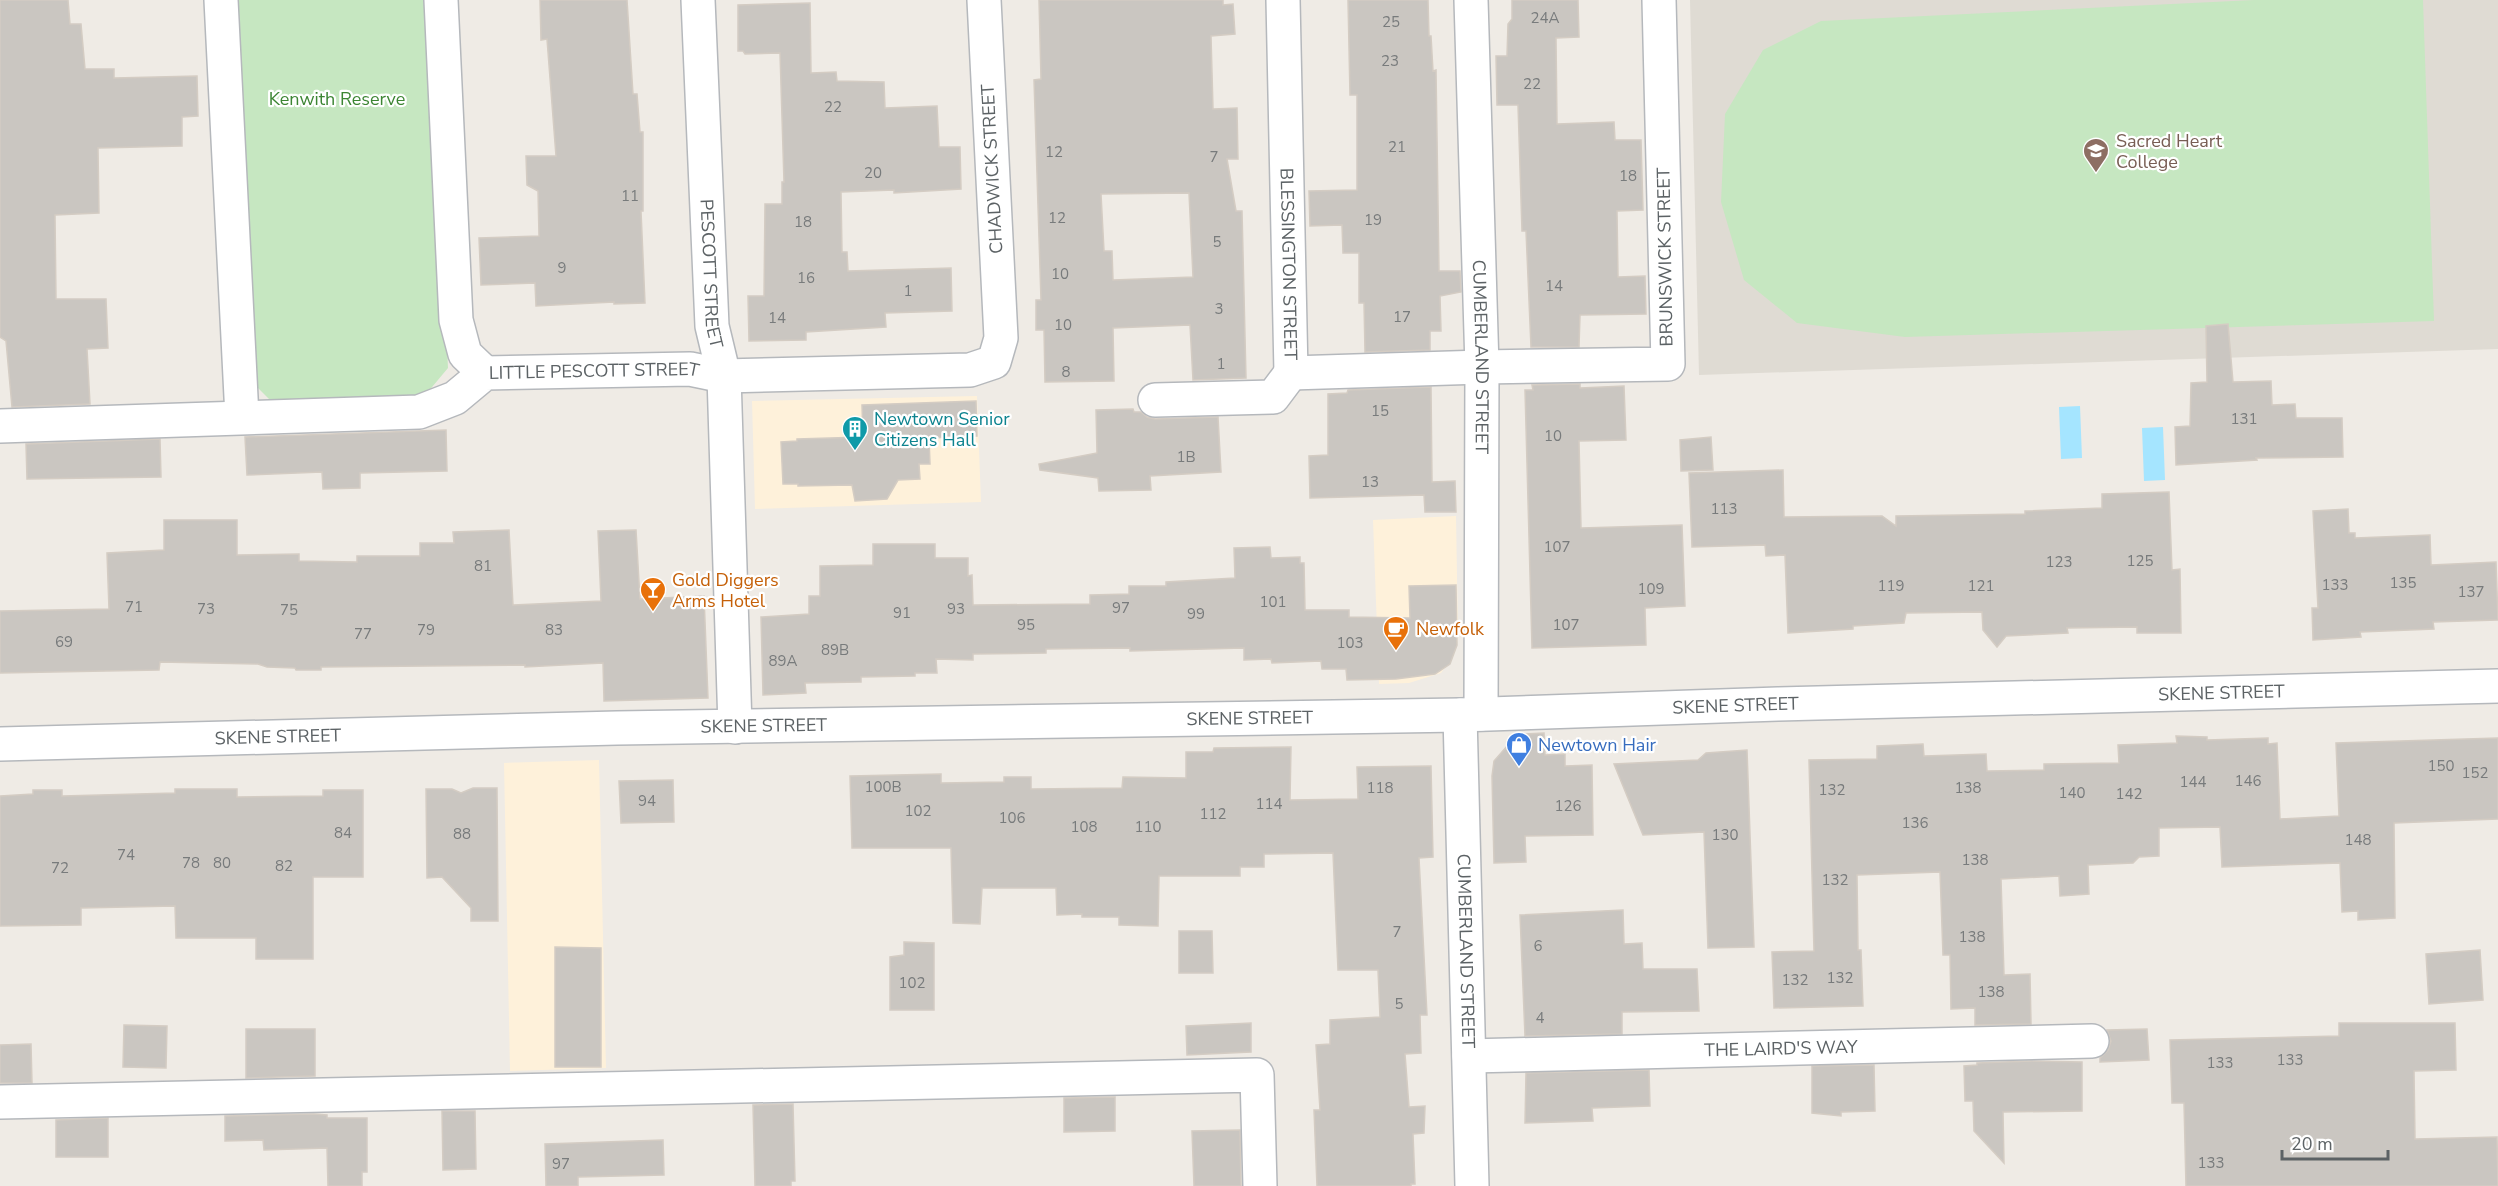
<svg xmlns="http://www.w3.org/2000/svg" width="2498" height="1186" viewBox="0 0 2498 1186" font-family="'Nunito Sans',sans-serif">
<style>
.commercial{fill:#fef1da}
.education{fill:#dfdbd3}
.green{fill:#c6e7c1}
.water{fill:#a5e5ff}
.building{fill:#cac6c1;stroke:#d4ccc3;stroke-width:1.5;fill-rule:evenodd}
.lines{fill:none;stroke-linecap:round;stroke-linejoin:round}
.minor-casing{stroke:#b5b8bc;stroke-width:36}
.minor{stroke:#fff;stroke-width:33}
.labels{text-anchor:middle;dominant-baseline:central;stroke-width:4.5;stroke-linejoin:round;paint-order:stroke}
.number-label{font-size:15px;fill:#787b7c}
.park-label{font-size:18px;fill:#3c8533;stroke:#fff}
.education-label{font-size:18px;fill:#785e54;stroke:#fff;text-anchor:start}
.street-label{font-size:18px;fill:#5c6265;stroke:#fff}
.culture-label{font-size:18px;fill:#0d838f;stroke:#fff;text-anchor:start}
.food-label{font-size:18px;fill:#c56008;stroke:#fff;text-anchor:start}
.shop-label{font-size:18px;fill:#366cbe;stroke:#fff;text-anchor:start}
</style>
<rect width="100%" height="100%" fill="#efebe5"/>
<path class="commercial" d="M977 396 981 502 755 509 752 401Z
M1456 516 1458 637 1453 657 1441 673 1409 683 1379 684 1373 520Z
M599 760 606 1068 510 1071 504 763Z"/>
<path class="education" d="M1690 0H2498V349L1699 375Z"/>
<path class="green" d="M234 0H430L448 368 422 399 274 404 255 385Z
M2254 0H2423L2434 321 1905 337 1797 323 1744 280 1721 202 1725 114 1763 50 1821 21Z"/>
<path class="water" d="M2080 406 2082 458 2061 459 2059 407Z
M2163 427 2165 480 2144 481 2142 428Z"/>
<path class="building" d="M0 0H68L70 24H81L85 69H114V78L197 76 198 116 182 117V146L98 148 99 213 55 215 56 299H106L108 348 87 349 90 404 12 407 6 341 0 337Z
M540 0H627L633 94H637L640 132H643V211H641L645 303 614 304V302L536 306 535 283 481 285 479 238 539 236 538 191 527 185 526 156H556L547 39 541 40Z
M1039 0H1223V5L1233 4 1235 34 1211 36 1213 109 1237 108 1238 159H1227L1236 211H1242L1246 378 1193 380 1190 325 1113 328 1114 381 1045 382 1044 330H1036V300H1041L1034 80 1041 79ZM1189 193 1193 277 1113 280 1112 251H1104L1101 194Z
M1348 0H1428L1429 36H1431L1433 71 1436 70 1439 271H1460L1461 292 1440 296 1441 331H1430V350L1365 352 1364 303H1359V253H1343L1342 225 1310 226 1309 191 1357 190V95H1350Z
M1512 0H1578L1579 37 1556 38 1557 124 1614 122 1615 140H1641L1643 210 1617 211 1618 277 1645 276 1646 314 1580 315 1579 347H1531L1526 231H1522L1518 105H1497L1496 56H1507L1508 24 1512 19Z
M810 3 811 73 836 72 837 81 884 82 885 108 937 106 939 147H960L961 189 894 193V190L841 192 842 252H847L848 271 951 268 952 311 885 313 886 327 806 332V340L749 341 748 296H764L765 204H782V182H784L780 53 745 54 743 51H738V5Z
M2228 324 2233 382 2271 381 2272 405 2295 404 2296 418H2342L2343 457 2256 458 2257 460 2176 465 2175 427 2190 426 2191 383 2207 382 2206 326Z
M1580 384V388L1624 386 1626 440 1579 441 1581 528 1682 525 1685 606 1645 608 1646 645 1532 648 1525 390H1533L1532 385Z
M1431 387 1432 482 1455 481 1456 512H1425L1424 495 1310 498 1309 456 1328 455V394L1347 393 1348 390Z
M976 401 977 436 929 438 930 464H919L920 479 898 480 887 499 855 501 852 485 798 486V484H783L781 442 797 441V439L863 437 862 405Z
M1133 409 1134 412H1141L1147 417 1155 419 1218 417 1221 472 1150 476 1151 490 1099 491 1098 478 1040 470 1039 464 1097 453 1096 410Z
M446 430 447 471 360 473V488L323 489 322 472 247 475 245 437Z
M1711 437 1713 470 1681 471 1680 440Z
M160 439 161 477 27 479 26 444Z
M1783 470 1784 517 1882 516 1896 526V516L2025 514V511L2102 508V494L2169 492 2172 570 2180 569 2181 633H2137V627L2067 628 2068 633 2006 636 1997 647 1983 630 1982 612 1906 613 1904 623 1853 626V629L1788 633 1785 555 1766 556 1765 545 1692 547 1689 473Z
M2348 509 2349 533H2355V538L2430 535 2431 565 2496 562 2498 620 2433 622 2434 629 2360 632 2361 637 2313 640 2312 608H2318L2313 511Z
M164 520H237V555L299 554V561L357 562V556H420V543H454L453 532 509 530 513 605 601 601 598 531 636 530 640 599 704 596 708 698 604 701 603 663 525 667V665L321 667V670H296L295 668 267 667 258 664 160 662 159 670 0 673V611L109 609 107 553 164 550Z
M873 544H935V558H968V576L972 575 973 605 1090 604V595L1129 594V586H1166V582L1235 578 1234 548 1270 547 1271 558 1300 557V563H1304L1305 610H1349V617L1410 618 1409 586 1456 585 1457 645 1450 664 1435 674 1396 679 1347 680 1346 669H1322L1321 661 1272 663 1271 659 1244 660V648L1130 651V648L1046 649V653L973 654V660L936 659 937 673H915V676L861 677V682L805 683 806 693 763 695 761 617 809 614V596H820V566L873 565Z
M1544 733 1545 755 1565 754V766L1592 765 1593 835 1525 836 1526 862 1494 863 1492 776 1494 761 1514 738 1523 734Z
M2176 736 2207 737V740L2268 738V744L2277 743 2280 819 2339 816 2336 743 2498 738V819L2394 823 2395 918 2358 920V911L2342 912 2340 863 2222 867 2220 827 2159 828V856L2139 857 2133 863 2088 865 2089 894 2060 896 2059 876 2001 879 2004 975 2030 974 2031 1024 1975 1025V1008L1951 1009 1950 955H1943L1940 872 1857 875 1858 950H1861L1863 1006 1774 1008 1772 952 1814 951 1809 760 1877 759V746L1923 744 1924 756 1986 754 1987 771 2044 770V764L2119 763 2118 745 2177 743Z
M1291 747 1290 800 1358 799 1357 767 1431 766 1433 857 1419 858 1427 1015H1420L1421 1053 1405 1054 1409 1107 1425 1106 1424 1133 1413 1134 1415 1184H1411V1186H1317L1314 1110H1320L1316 1045 1330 1044V1020L1380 1017 1378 970H1338L1333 853 1264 854V867H1240V876H1159L1158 926 1119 925V917H1082V914L1057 915 1056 888H982L980 924 953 923 951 848H852L850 776 941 774V783L1004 782V777H1031V789L1122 788 1123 777 1186 778V752H1213L1214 748Z
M1747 750 1754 947 1708 948 1704 832 1643 835 1614 764 1698 760 1706 753Z
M673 780 674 822 621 823 619 781Z
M473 788H497L498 921H471V908L442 877 427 878 426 789H452L461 793Z
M175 789H237V797L323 796V790H363V877H313V959H256V938H176L175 906 81 908V925L0 926V796L33 794V790H62V796L175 793Z
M1623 910 1624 944 1642 943 1643 969H1697L1699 1011 1622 1012V1034L1525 1036 1520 915Z
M1179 931H1212L1213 973H1179Z
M904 942 934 943V1010H890V957L904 955Z
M555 947 601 948V1067H555Z
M2480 950 2483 1000 2429 1004 2426 954Z
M1251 1023V1052L1187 1055 1186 1026Z
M2339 1023H2455L2456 1070 2414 1071 2415 1139 2497 1137 2498 1186H2186L2184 1103H2172L2170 1040 2339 1036Z
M124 1025 167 1026 166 1068 123 1067Z
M246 1029H315V1076L246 1078Z
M2147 1029 2149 1060 2100 1062V1058L2108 1050 2111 1041 2107 1030Z
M31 1044 32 1083H0V1045Z
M2032 1061 2082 1062V1111L2003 1112 2004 1163 1974 1131 1973 1101H1965L1964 1066 1977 1065V1063Z
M1874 1065 1875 1111 1841 1112V1116L1812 1113V1066Z
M1649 1070 1650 1106 1592 1108 1593 1121 1525 1123 1526 1073Z
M1115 1097V1131L1064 1132V1098Z
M793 1104 795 1181H791V1186H755L753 1105Z
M442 1111H475L476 1169 443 1170Z
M314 1114 327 1115V1118H367V1172H362V1186H328L327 1148 264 1150 263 1140 225 1141V1116Z
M108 1118V1157H56V1120Z
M1240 1130 1241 1186H1194L1192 1131Z
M663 1140 664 1175 578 1177V1186H546L545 1144Z"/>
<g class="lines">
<defs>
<g id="minor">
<path d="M221 0 242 417"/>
<path d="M441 0 456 320 465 354 485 373"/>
<path id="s1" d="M698 0 712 326 724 376 735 727"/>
<path id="s2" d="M1283 0 1291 373 1482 367 1668 364 1659 0"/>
<path id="s3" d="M1471 0 1482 367 1481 714"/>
<path d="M1155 400 1273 397 1291 373"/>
<path id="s4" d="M0 426 419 412 455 398 485 373 690 369 724 376 970 370 994 362 1001 338 984 0"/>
<path id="s5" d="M1460 715 1472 1186"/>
<path id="s6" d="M0 744 617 728 1460 715 1778 704 2498 686"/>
<path id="s7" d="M1469 1056 2092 1041"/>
<path d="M0 1102 1257 1075 1260 1186"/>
</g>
</defs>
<use href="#minor" class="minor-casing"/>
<use href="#minor" class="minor"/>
</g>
<defs>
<symbol id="school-pin" viewBox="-11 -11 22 30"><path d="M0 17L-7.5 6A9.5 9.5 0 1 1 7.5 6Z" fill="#8d6e63" stroke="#fff"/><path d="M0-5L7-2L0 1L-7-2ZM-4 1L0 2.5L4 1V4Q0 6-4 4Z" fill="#fff"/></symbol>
<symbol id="building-pin" viewBox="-11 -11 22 30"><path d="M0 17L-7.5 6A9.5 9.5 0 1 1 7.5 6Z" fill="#0f9aa8" stroke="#fff"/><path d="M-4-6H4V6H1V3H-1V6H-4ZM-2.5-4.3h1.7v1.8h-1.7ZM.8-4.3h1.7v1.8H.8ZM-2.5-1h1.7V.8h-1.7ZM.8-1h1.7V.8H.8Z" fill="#fff"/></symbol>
<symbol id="bar-pin" viewBox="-11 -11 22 30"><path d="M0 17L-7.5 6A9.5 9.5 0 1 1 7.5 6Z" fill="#e8710a" stroke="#fff"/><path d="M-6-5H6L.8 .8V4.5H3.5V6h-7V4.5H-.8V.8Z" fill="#fff"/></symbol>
<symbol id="cafe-pin" viewBox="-11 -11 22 30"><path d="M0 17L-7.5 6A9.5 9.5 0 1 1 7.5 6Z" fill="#e8710a" stroke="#fff"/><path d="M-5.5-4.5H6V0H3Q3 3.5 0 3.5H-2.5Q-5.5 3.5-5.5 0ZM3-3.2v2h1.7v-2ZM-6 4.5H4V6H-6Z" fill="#fff"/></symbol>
<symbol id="shop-pin" viewBox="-11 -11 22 30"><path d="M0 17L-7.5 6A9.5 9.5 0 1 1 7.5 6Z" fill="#3f7fe0" stroke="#fff"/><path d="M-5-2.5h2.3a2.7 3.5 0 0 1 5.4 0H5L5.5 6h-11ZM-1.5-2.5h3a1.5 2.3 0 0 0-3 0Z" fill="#fff"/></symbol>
</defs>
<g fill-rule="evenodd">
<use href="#school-pin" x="2081" y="136" width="30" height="40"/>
<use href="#building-pin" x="840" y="414" width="30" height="40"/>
<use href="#bar-pin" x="638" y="575" width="30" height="40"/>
<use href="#cafe-pin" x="1381" y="614" width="30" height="40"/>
<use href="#shop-pin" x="1504" y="730" width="30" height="40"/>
</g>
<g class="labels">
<g class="number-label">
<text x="1545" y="18">24A</text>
<text x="1391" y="22">25</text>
<text x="1390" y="61">23</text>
<text x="1532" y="84">22</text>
<text x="833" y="107">22</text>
<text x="1397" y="147">21</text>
<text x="1054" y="152">12</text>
<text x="1214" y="157">7</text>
<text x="873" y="173">20</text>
<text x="1628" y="176">18</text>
<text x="630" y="196">11</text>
<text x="1057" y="218">12</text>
<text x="1373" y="220">19</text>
<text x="803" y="222">18</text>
<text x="1217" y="242">5</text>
<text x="562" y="268">9</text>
<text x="1060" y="274">10</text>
<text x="806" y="278">16</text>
<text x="1554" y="286">14</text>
<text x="908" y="291">1</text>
<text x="1219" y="309">3</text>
<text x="1402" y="317">17</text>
<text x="777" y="318">14</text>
<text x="1063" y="325">10</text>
<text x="1221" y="364">1</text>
<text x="1066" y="372">8</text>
<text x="1380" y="411">15</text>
<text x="2244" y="419">131</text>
<text x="1553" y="436">10</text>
<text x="1186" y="457">1B</text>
<text x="1370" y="482">13</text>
<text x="1724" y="509">113</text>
<text x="1557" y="547">107</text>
<text x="2140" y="561">125</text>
<text x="2059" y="562">123</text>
<text x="483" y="566">81</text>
<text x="2403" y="583">135</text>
<text x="2335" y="585">133</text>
<text x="1891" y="586">119</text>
<text x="1981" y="586">121</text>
<text x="1651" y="589">109</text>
<text x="2471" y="592">137</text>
<text x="1273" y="602">101</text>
<text x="134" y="607">71</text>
<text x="1121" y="608">97</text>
<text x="206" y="609">73</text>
<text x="956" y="609">93</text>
<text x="289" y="610">75</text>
<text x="902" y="613">91</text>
<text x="1196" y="614">99</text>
<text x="1026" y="625">95</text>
<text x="1566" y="625">107</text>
<text x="426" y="630">79</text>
<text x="554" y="630">83</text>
<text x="363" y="634">77</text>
<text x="64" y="642">69</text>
<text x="1350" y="643">103</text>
<text x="835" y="650">89B</text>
<text x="783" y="661">89A</text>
<text x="2441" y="766">150</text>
<text x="2475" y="773">152</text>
<text x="2248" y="781">146</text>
<text x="2193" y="782">144</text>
<text x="883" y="787">100B</text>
<text x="1380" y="788">118</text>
<text x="1968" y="788">138</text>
<text x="1832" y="790">132</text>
<text x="2072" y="793">140</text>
<text x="2129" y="794">142</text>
<text x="647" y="801">94</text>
<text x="1269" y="804">114</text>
<text x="1568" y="806">126</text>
<text x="918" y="811">102</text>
<text x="1213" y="814">112</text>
<text x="1012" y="818">106</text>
<text x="1915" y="823">136</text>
<text x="1084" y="827">108</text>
<text x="1148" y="827">110</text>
<text x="343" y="833">84</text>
<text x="462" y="834">88</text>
<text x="1725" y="835">130</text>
<text x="2358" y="840">148</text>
<text x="126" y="855">74</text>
<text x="1975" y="860">138</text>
<text x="191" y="863">78</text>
<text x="222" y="863">80</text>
<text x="284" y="866">82</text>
<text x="60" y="868">72</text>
<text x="1835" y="880">132</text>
<text x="1397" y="932">7</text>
<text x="1972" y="937">138</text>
<text x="1538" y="946">6</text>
<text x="1840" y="978">132</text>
<text x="1795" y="980">132</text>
<text x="912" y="983">102</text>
<text x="1991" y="992">138</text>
<text x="1399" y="1004">5</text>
<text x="1540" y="1018">4</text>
<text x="2290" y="1060">133</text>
<text x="2220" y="1063">133</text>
<text x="2211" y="1163">133</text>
<text x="561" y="1164">97</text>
</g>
<g class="park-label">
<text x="337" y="99">Kenwith Reserve</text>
</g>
<g class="education-label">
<text x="2116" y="141">Sacred Heart<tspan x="2116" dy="21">College</tspan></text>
</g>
<g class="street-label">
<text transform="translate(992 169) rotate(-93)">CHADWICK STREET</text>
<text transform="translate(1665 257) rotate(-91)">BRUNSWICK STREET</text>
<text stroke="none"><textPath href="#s2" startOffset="264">BLESSINGTON STREET</textPath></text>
<text stroke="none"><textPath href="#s1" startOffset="274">PESCOTT STREET</textPath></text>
<text stroke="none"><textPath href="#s3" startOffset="357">CUMBERLAND STREET</textPath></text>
<text stroke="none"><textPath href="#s4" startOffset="606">LITTLE PESCOTT STREET</textPath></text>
<text stroke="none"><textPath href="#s6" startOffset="2222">SKENE STREET</textPath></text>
<text stroke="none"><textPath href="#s6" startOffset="1736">SKENE STREET</textPath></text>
<text stroke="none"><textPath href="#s6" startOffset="1250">SKENE STREET</textPath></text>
<text stroke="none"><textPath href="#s6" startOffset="764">SKENE STREET</textPath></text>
<text stroke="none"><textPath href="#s6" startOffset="278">SKENE STREET</textPath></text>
<text stroke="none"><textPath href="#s5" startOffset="236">CUMBERLAND STREET</textPath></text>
<text stroke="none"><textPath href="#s7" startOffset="312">THE LAIRD'S WAY</textPath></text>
</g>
<g class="culture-label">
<text x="874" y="419">Newtown Senior<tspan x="874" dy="21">Citizens Hall</tspan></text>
</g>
<g class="food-label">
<text x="672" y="580">Gold Diggers<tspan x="672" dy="21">Arms Hotel</tspan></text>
<text x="1416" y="629">Newfolk</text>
</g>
<g class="shop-label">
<text x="1538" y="745">Newtown Hair</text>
</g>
</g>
<path d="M2282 1150v9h106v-9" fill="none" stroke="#5c6265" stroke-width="3"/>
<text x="2291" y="1150" font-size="18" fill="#5c6265" stroke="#ffffff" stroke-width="4.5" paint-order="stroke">20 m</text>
</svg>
